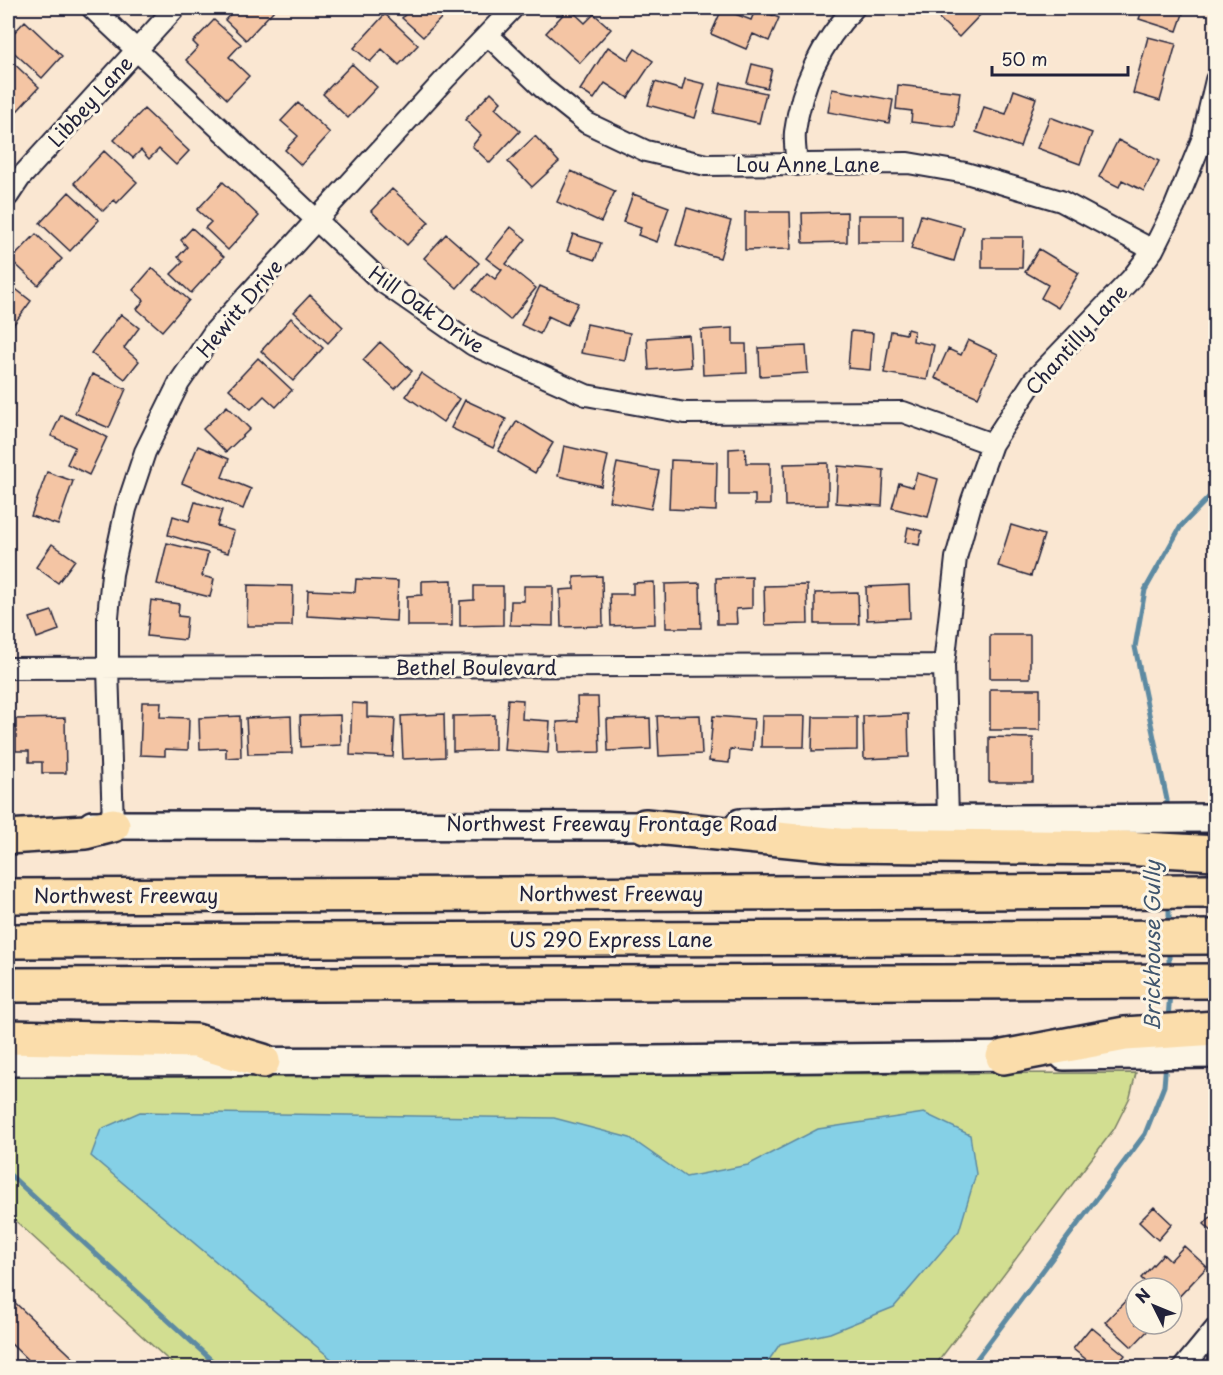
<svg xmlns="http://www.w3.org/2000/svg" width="1223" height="1375" viewBox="0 0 1223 1375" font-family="'Playpen Sans',sans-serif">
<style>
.green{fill:#d2de91;stroke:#7a8066;stroke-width:1.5}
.water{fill:#85d0e6;stroke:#5d8aa2;stroke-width:1.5}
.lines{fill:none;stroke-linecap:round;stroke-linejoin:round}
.stream{stroke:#5d8aa2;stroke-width:5}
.building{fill:#f4c5a4;stroke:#22223b;stroke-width:1.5}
.street-casing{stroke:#22223b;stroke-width:24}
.secondary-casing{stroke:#22223b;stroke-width:32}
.highway-casing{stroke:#22223b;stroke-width:38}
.street{stroke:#fcf5e5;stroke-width:20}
.secondary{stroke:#fcf5e5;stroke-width:27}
.highway{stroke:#fbddab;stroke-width:33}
.labels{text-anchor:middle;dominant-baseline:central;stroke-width:6;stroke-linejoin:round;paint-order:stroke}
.street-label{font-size:20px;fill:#22223b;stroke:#fcf5e5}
.water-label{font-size:21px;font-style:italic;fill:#40566e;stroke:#fcf5e5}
</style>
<rect width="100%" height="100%" fill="#fae7d2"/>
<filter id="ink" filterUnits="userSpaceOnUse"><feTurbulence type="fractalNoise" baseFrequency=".0167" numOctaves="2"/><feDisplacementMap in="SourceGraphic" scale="12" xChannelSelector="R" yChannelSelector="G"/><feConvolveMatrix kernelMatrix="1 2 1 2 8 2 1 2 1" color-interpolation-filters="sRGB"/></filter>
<g filter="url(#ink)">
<path class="green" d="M1136 1073 1130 1097 1114 1129 934 1367H176L8 1214V1075Z"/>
<path class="water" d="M140 1112 554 1118 630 1138 686 1177 748 1165 818 1129 924 1113 970 1135 976 1174 959 1231 894 1307 830 1333 780 1344 764 1367H341L91 1156 101 1129Z"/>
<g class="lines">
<path class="stream" d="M1167 810V800L1135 647 1145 590 1181 526 1216 490
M1169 901V927
M1169 949V969
M1168 1020 1170 991
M8 1173 220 1368
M970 1368 1145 1134 1164 1086 1166 1062"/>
</g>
<path class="building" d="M236 8H276L246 40 225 20Z
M411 8H451L423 37 402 18Z
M569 8 585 23 594 14 611 29 580 63 546 33Z
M756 8 779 18 769 41 753 34 746 49 711 34 722 9 751 20Z
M928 8H972L980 15 959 37Z
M1143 8H1185L1177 31 1139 19Z
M385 14 418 45 399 65 382 49 370 62 354 48Z
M214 20 241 44 229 57 249 76 227 99 186 60 198 47 193 42Z
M25 21 62 56 42 78 8 47V39Z
M1148 37 1176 44 1160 101 1133 93Z
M608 47 628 60 635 49 653 61 628 98 605 83 594 99 580 90Z
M10 60 39 87 10 119 8 117V63Z
M352 64 377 87 348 118 323 94Z
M752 64 772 69 767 88 747 83Z
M685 79 705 84 695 118 648 105 655 82 682 90Z
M721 83 766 93 759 123 714 113Z
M898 85 960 92 955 127 911 122 912 111 896 109Z
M832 89 893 100 889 123 828 112Z
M1014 90 1036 98 1020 147 976 132 984 107 1006 114Z
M491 92 501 102 495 108 520 131 490 163 472 146 481 135 465 120Z
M298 103 330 133 301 165 285 150 298 136 281 121Z
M144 109 189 151 176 165 159 149 149 159 141 150 133 158 114 140Z
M1050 117 1092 133 1080 164 1037 148Z
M535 136 559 162 532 187 508 162Z
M1118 140 1159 161 1144 191 1122 180 1119 187 1099 177Z
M104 151 137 182 117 203 114 200 103 211 74 183Z
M571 171 615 191 601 222 557 202Z
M223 182 259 216 228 250 205 228 211 222 197 210Z
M392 189 429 222 407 245 371 211Z
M69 192 99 220 70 251 40 223Z
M633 194 669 207 657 242 638 235 641 228 623 222Z
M687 208 731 221 720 258 676 245Z
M745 212H790L791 249 745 250Z
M847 212V242L803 243 802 213Z
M858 215H903V242H858Z
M921 215 964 227 954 261 911 249Z
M511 227 526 239 506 264 536 288 510 320 473 290 487 273 495 279 502 270 486 258Z
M192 228 224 257 191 293 171 274 183 262 178 257 187 247 181 240Z
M36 234 62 259 38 285 11 260Z
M446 234 479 263 457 288 424 258Z
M573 234 601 243 595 260 567 251Z
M982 237H1023L1022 268H982Z
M1039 249 1079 273 1058 308 1041 298 1048 285 1025 272Z
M152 268 189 300 162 331 137 309 144 300 133 290Z
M8 283 31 301 8 332Z
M540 286 578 303 567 325 548 316 540 334 521 325Z
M310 295 343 327 328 343 294 312Z
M121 314 139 328 124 348 139 361 125 379 91 353Z
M291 318 323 348 293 381 261 351Z
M587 324 630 333 625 361 581 353Z
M733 328V344H746L747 373 703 375 701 330Z
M907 329 914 331 913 341 934 345 927 380 884 373 891 331 906 334Z
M851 331 873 333 870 370 848 368Z
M689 335 691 367 649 370 647 338Z
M968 340 998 354 978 397 935 378 948 349 961 355Z
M380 342 412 371 395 389 363 360Z
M806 346 808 373 760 376 759 348Z
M258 358 292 390 276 407 264 396 251 409 229 389Z
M421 373 459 399 443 422 406 396Z
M92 374 126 389 109 428 75 413Z
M465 400 506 419 493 448 451 428Z
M227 406 250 429 226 452 203 429Z
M61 415 107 437 89 475 67 464 75 447 51 436Z
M517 421 553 443 535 473 498 451Z
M198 446 229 459 222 477 251 489 243 509 182 483Z
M564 446 608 456 601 486 558 476Z
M745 448 746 463H770V505H755V495H729V449Z
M671 460 717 462 716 511 669 509Z
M617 463 659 471 651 509 609 501Z
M828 463V505L785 506 784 464Z
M838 466 884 470 882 506 836 503Z
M47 472 73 481 58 525 31 516Z
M917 473 938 479 928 517 892 508 899 483 913 487Z
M195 502 222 510 217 526 234 531 228 553 168 535 173 516 189 521Z
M1011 525 1044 535 1031 576 998 566Z
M908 527 922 531 919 545 905 542Z
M167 543 208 553 202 576 214 579 210 597 157 584Z
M52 544 75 560 58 583 36 567Z
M602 576 603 626 561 627 560 590 574 589V577Z
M752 577V608L736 609 737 624H717L716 578Z
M356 579 398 581 396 621 307 616 308 590 355 592Z
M452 580V626H407V596L422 595V581Z
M654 582 655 624 611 626 610 594H633V583Z
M700 583 701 628H666L665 584Z
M248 585 293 586 292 626H247Z
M807 585 808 624 765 625 764 586Z
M909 585 910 618 867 620 866 587Z
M474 586H503V625L460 626V601L474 600Z
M524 586H553V626L510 625 511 601H524Z
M858 592 859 624H815V593Z
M151 600 179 604 178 616 187 617 185 640 147 636Z
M52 611 59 630 37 638 30 618Z
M990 635H1030V678H990Z
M990 689H1040V730H990Z
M577 697H598L600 752 558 753 557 722 578 721Z
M508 699 523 700 522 719 550 721 548 753 504 750Z
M142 702H161L160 717 189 718 188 750 165 749V756L140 755Z
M352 703 367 704V717L395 718 393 757 350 755Z
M444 714 445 757 403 759 401 716Z
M908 714 909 757 864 759 863 716Z
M340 715 341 745 301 747 300 716Z
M495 715V750L453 751V716Z
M700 715 702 754 659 756 657 716Z
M240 716 241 757 226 758V748L200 749 199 718Z
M291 716 292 753 248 754 246 718Z
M713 716 754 719 752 751 730 749 729 763 709 761Z
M762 716H805L804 747H761Z
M813 717H857V750L812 751Z
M65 718 66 773H42V762H29V751H16V719Z
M650 718 651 749 608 751 607 719Z
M989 737 1033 738V782H989Z
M1154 1207 1172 1224 1158 1240 1139 1222Z
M1216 1211V1235L1204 1224Z
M1184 1246 1207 1267 1172 1304V1288H1151L1141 1278 1163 1254 1170 1261Z
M1136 1290V1324H1154L1132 1347 1105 1322Z
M8 1296 84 1368H36L8 1341Z
M1091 1327 1125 1355 1115 1368H1091L1093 1365 1073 1349Z"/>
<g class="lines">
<defs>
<path id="street" d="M92 8 381 281 473 345 586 395 685 413 903 412 992 444
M488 35 543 88 587 123 646 151 706 165 908 163 966 173 1061 201 1153 250
M797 165C796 154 794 142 795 132 801 85 822 42 854 8
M8 196 20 178 175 8
M8 668 944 665
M948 819 944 665 956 558 972 500 992 444 1034 380 1131 279 1153 250 1175 206 1202 140 1216 80
M113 825 108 668V617L112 574 126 509 145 452 179 383 214 332 446 78 513 8
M1183 1368 1216 1328"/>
<path id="secondary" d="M740 823 841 820 1216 818
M92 825 665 826
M1064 1056 1216 1054
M8 1062 547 1061 1022 1056"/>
<path id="highway" d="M645 826 839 845 1125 848 1216 853
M8 837 85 832 113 825
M8 896 1216 891
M8 941 1216 937
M8 985 1216 981
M8 1037 196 1041 263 1061
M1003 1057 1125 1034 1216 1028"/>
</defs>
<use href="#street" class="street-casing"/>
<use href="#secondary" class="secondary-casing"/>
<use href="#highway" class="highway-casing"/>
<use href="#street" class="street"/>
<use href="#secondary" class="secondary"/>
<use href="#highway" class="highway"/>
</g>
</g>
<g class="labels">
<g class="street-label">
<text transform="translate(90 101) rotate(-48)">Libbey Lane</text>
<text x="808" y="164">Lou Anne Lane</text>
<text transform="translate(239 308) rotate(-50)">Hewitt Drive</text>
<text transform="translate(427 309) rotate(35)">Hill Oak Drive</text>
<text transform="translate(1076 339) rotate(-48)">Chantilly Lane</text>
<text x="476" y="667">Bethel Boulevard</text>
<text x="612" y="823">Northwest Freeway Frontage Road</text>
<text x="611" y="893">Northwest Freeway</text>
<text x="126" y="895">Northwest Freeway</text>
<text x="611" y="939">US 290 Express Lane</text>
</g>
<g class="water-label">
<text transform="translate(1151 946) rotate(-90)">Brickhouse Gully</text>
</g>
</g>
<rect width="1223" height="1375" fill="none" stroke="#fcf5e5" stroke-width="30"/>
<rect x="15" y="15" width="1193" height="1345" fill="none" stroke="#22223b" stroke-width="2" filter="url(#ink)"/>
<g transform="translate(1154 1306) rotate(313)"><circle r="28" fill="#fcf5e5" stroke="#a5a1a1" stroke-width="1.5"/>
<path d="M0-4.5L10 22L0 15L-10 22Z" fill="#22223b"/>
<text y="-9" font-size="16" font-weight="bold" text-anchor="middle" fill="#22223b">N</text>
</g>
<path d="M992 66v9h136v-9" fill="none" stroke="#22223b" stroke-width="3"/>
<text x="1001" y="66" font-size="18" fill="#22223b" stroke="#fcf5e5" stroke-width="4.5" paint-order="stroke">50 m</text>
</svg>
